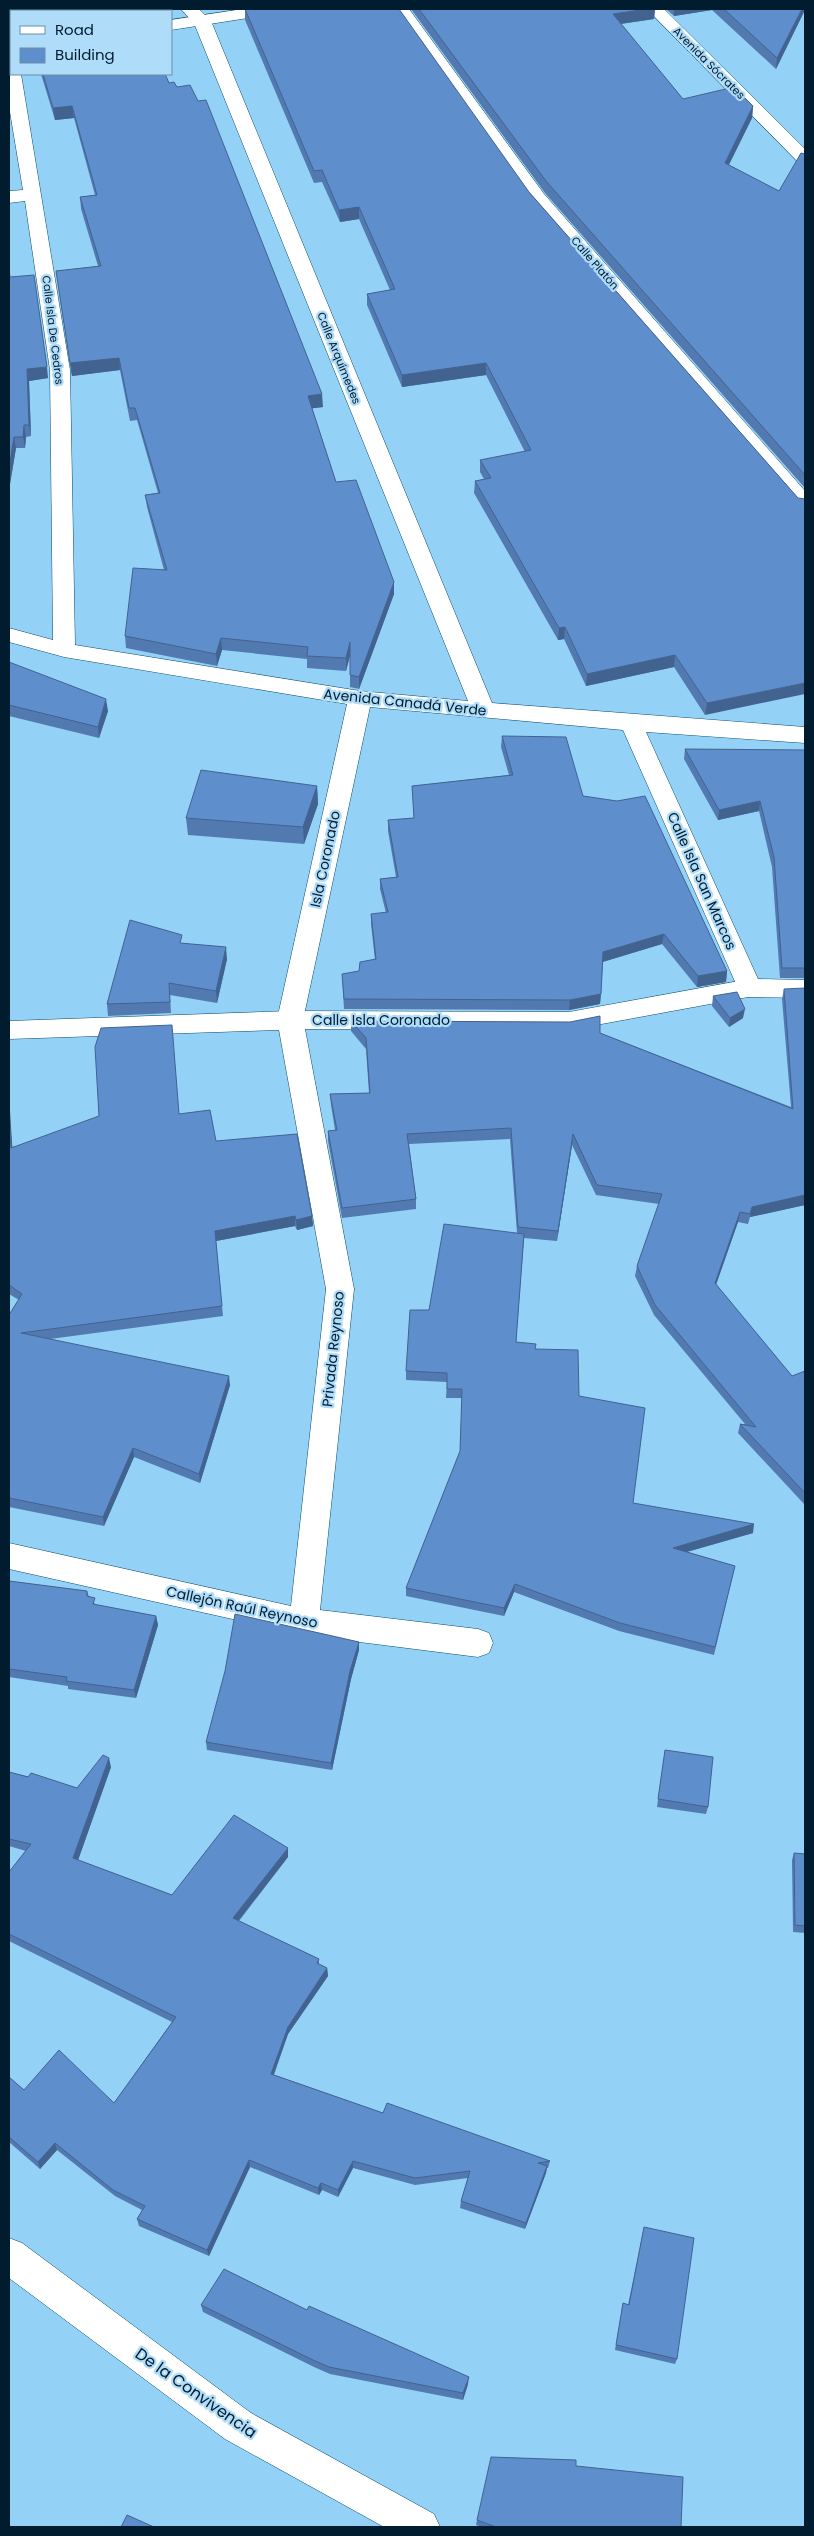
<svg xmlns="http://www.w3.org/2000/svg" width="814" height="2536" viewBox="0 0 814 2536" font-family="Poppins,sans-serif">
<style>
.lines{fill:none;stroke-linecap:round;stroke-linejoin:round}
.pedestrian-casing{stroke:#084c6c;stroke-width:1}
.minor-casing{stroke:#084c6c;stroke-width:1}
.tertiary-casing{stroke:#084c6c;stroke-width:1}
.pedestrian{fill:#fff;fill-rule:evenodd}
.minor{fill:#fff;fill-rule:evenodd}
.tertiary{fill:#fff;fill-rule:evenodd}
.wall{fill:#527ab0}
.shaded-wall{fill:#426390}
.building{fill:#5f8ecd;stroke:#426390}
.labels{text-anchor:middle;dominant-baseline:central;stroke-width:4.5;stroke-linejoin:round;paint-order:stroke}
.far-street-label{font-size:11px;fill:#001c2e;stroke:#afdcf9}
.street-label{font-size:14px;fill:#001c2e;stroke:#afdcf9}
.near-street-label{font-size:16px;fill:#001c2e;stroke:#afdcf9}
</style>
<rect width="100%" height="100%" fill="#94d1f7"/>
<g class="lines">
<defs>
<path id="pedestrian" d="M750 979 759 981 763 988 759 995 569 1030 305 1029 354 1289 350 1297 340 1300 330 1297 326 1289 279 1030 9 1039V1021L290 1011 569 1012Z"/>
<path id="minor" d="M181 9H199L211 21 492 703 805 727V743L646 732 758 979 805 980V998L750 997 741 995 623 730 370 707 303 1020 299 1027 290 1029 281 1027 277 1020 347 704 64 657 9 642V628L53 640 50 370 25 201 9 203V191L23 190 9 106V70L11 69V74H21L70 370 75 645 360 691 468 701 194 23Z
M393 9H409L544 194 805 491V510L798 509 530 202Z
M340 1278 350 1281 354 1289 320 1610 478 1629 489 1633 493 1643 489 1653 478 1657 304 1635 9 1569V1543L291 1606 326 1289 330 1281Z"/>
<path id="tertiary" d="M243 9H282L280 13 274 14 171 30V20Z
M647 9H664L805 149V164L799 163Z
M9 32H11V42H9Z
M9 2238 22 2243 251 2413 434 2514 440 2527H384L225 2439 9 2278Z"/>
</defs>
<use href="#pedestrian" class="pedestrian-casing"/>
<use href="#minor" class="minor-casing"/>
<use href="#tertiary" class="tertiary-casing"/>
<use href="#pedestrian" class="pedestrian"/>
<use href="#minor" class="minor"/>
<use href="#tertiary" class="tertiary"/>
</g>
<path class="wall" d="M245 9 529 192 798 498 705 715 674 667 586 686 564 639 558 640 474 493 475 481 484 479 480 472V460L525 452 486 375 402 387 367 305V294L390 290 359 219 340 222 322 182 314 183 245 20Z
M411 9H655L654 19 621 24 683 99 753 106 752 118 729 165 779 191 805 154V488L545 193Z
M666 9H805L776 69 712 10 674 16Z
M41 74H165L169 83 323 407 312 408 336 482 394 594 359 689 350 687V656L346 671 307 668V659L222 650 217 666 126 648 125 636 164 570 147 507 145 495 158 493 137 420 130 421 120 370 72 376 56 271 98 266 81 209 80 197 95 195 74 118 55 120Z
M10 277 48 378 29 381 31 436 26 437 25 448H16L9 490Z
M9 662 108 711 99 738 9 716Z
M502 736 583 796 727 971 726 982 697 987 662 944 603 962 600 1004 569 1010 344 1009 342 974 359 971 375 960 371 924V914L386 913 380 889V879L396 877 388 831V820L414 818 412 786 509 775 501 747Z
M685 749 805 750V979V978H780L772 867 759 811 718 820 684 759Z
M317 786 318 804 304 844 188 835 186 818Z
M183 943 227 959 217 1003 170 995 171 1013 108 1016 107 1004Z
M784 989 805 1205 750 1217 748 1224 738 1222 716 1285 792 1376 805 1371V1505L738 1433 740 1424H745L654 1315 635 1276 637 1266 659 1204 596 1195 572 1145 557 1241 524 1238 516 1342 535 1349 579 1396 633 1503 753 1533 687 1552 735 1566 714 1655 619 1631 514 1592 504 1616 406 1596V1588L460 1451 462 1398H446L447 1382 406 1380V1371L429 1310 517 1233 510 1139 409 1144 416 1199V1209L342 1218 328 1141V1131L335 1130 331 1105 330 1094 369 1093 366 1049 351 1031V1021L600 1033 791 1107 782 999Z
M713 996 743 1018 729 1027 712 1006Z
M9 1106 12 1147 179 1114 312 1216 313 1226 297 1230 295 1226 216 1241 223 1316 50 1339 230 1385 200 1483 134 1457 104 1526 9 1507V1315L19 1300 9 1294Z
M9 1581 87 1591 89 1597 96 1605 156 1616 158 1625 136 1698 68 1689V1686L9 1677Z
M359 1650 351 1679 332 1770 207 1750 206 1742Z
M665 1750 708 1807 706 1814 657 1807Z
M111 1767 78 1860 172 1895 288 1857 239 1921 319 1959V1964L327 1968 328 1976 288 2034 274 2075 383 2113 550 2161 548 2168H547L546 2173 525 2229 460 2208 461 2201 468 2178 415 2185 353 2168 338 2197 322 2190 319 2195 250 2167 209 2256 139 2226 137 2219 142 2210 115 2196 57 2150 40 2169 9 2142V2077L24 2090 114 2103 172 2022 9 1941V1872L26 1851 9 1846V1772L77 1788Z
M794 1853 805 1854V1933L793 1932 792 1860Z
M644 2227 677 2359 675 2364 615 2350 623 2303 628 2305Z
M201 2305 307 2310 468 2384 463 2400 330 2374 314 2367 203 2312Z
M576 2466 681 2527H482L476 2525 477 2520Z"/>
<path class="shaded-wall" d="M646 9H655L654 19 612 25 613 14Z
M674 9H712V10L674 16Z
M802 9H805V10L776 69 777 58Z
M72 106 74 118 55 120 53 108Z
M753 106 752 118 724 174 725 163Z
M359 207V219L340 222 339 210Z
M119 358 120 370 72 376 70 363Z
M486 363V375L402 387V375Z
M47 367 48 378 29 381 31 436 29 425 27 369Z
M322 394 323 407 308 409V396Z
M24 425 26 437 25 448 23 437Z
M14 437 16 448 9 490V468Z
M394 582V594L359 689V677Z
M565 627 564 639 558 640 559 628Z
M221 638 222 650 217 666 216 654Z
M350 642V655L346 671V658Z
M675 655 674 667 586 686 587 674Z
M805 683V694L705 715 707 703Z
M106 699 108 711 99 738 98 727Z
M317 786 318 804 304 844 303 827Z
M760 801 759 811 718 820 719 810Z
M664 934 662 944 602 962 603 952Z
M226 947 227 959 217 1003 216 991Z
M727 971 726 982 697 987 698 976Z
M601 994 600 1004 569 1010 570 1000Z
M745 1009 743 1018 729 1027 730 1018Z
M9 1106 10 1110 13 1158 11 1148Z
M573 1134 572 1145 557 1241 558 1231Z
M805 1195V1205L750 1217 752 1207Z
M740 1212 738 1222 713 1293 715 1283Z
M295 1216V1226L216 1241 215 1231Z
M312 1216 313 1226 297 1230 296 1220Z
M229 1376 230 1385 200 1483 199 1474Z
M133 1448 134 1457 104 1526 103 1517Z
M754 1524 753 1533 672 1556 673 1548Z
M515 1584 514 1592 504 1616V1608Z
M156 1616 158 1625 136 1698 134 1690Z
M359 1642V1650L351 1679 332 1770 331 1763 350 1671Z
M109 1758 111 1767 76 1866 73 1858Z
M288 1848V1857L234 1926 233 1918Z
M327 1968 328 1976 288 2034 271 2081V2074L288 2027Z
M55 2143 57 2150 40 2169 38 2162Z
M249 2160 250 2167 209 2256 207 2250Z
M353 2161V2168L338 2197V2190Z
M547 2166 546 2173 525 2229 526 2223Z
M321 2183 322 2190 319 2195 318 2188Z
M469 2377 468 2384 463 2400V2393Z"/>
<path class="building" d="M24 9H143V11H24Z
M245 9H399L529 192 798 498 805 499V683L707 703 675 655 587 674 565 627 559 628 475 481 491 478 480 460 531 450 486 363 402 375 367 294 395 289 359 207 339 210 322 170 314 171Z
M419 9H647L613 14 683 99 734 87 753 106 725 163 779 191 801 153 805 154V475L546 181Z
M724 9H802L777 58Z
M43 74H165L169 83 174 82 177 87 190 85 198 101 206 100 322 394 308 396 336 482 356 480 394 582 359 677 350 675V642L346 658 307 656 308 647 221 638 216 654 125 636 133 568 167 570 145 495 160 493 135 408H129L119 358 70 363 56 271 101 266 80 197 97 195 72 106 53 108Z
M9 268 10 277 34 275 47 367 27 369 29 425H24L23 437H14L9 468Z
M9 662 106 699 98 727 9 705Z
M502 736 566 737 583 796 617 801 645 796 727 971 698 976 664 934 603 952 601 994 570 1000 344 999 342 974 359 971 360 962 376 959 371 914 388 912 380 879 398 877 388 820 414 818 412 786 513 775Z
M685 749 805 750V968H782L774 857 760 801 719 810Z
M201 770 317 786 303 827 186 818Z
M130 920 182 935 180 943 226 947 216 991 169 983 170 1002 107 1004Z
M805 988V1195L752 1207 750 1214 740 1212 715 1283 792 1376 805 1371V1493L740 1424 756 1427 655 1305 637 1266 662 1194 597 1185 573 1134 558 1231 518 1227 511 1128 407 1134 416 1199 342 1208 328 1131 337 1130 330 1094 370 1093 366 1038 351 1021 570 1022 600 1016V1033L793 1109 784 989Z
M737 992 745 1009 730 1018 713 996Z
M172 1025 179 1114 210 1110 216 1141 297 1134 312 1216 296 1220 295 1216 215 1231 222 1306 21 1333 229 1376 199 1474 133 1448 103 1517 9 1498V1315L22 1294 9 1285V1116L11 1148 99 1116 95 1047 101 1028Z
M444 1224 524 1234 516 1342 536 1344 535 1349 578 1350 579 1396 645 1408 633 1503 754 1524 673 1548 735 1566 715 1647 620 1623 515 1584 504 1608 406 1588 460 1451 462 1389H447V1373L406 1371 410 1310H429Z
M9 1581 87 1591V1596L95 1598 93 1604 156 1616 134 1690 66 1681 67 1677 9 1669Z
M235 1614 359 1642 350 1671 331 1763 206 1742 225 1671Z
M665 1750 713 1757 708 1807 658 1799Z
M103 1755 109 1758 73 1858 172 1895 234 1815 288 1848 233 1918 319 1959 317 1963 327 1968 288 2027 271 2074 383 2113 387 2103 550 2161 538 2163 547 2166 526 2223 461 2201 470 2171 415 2178 353 2161 338 2190 321 2183 318 2188 249 2160 207 2250 137 2219 145 2206 113 2190 55 2143 38 2162 9 2137V2077L24 2090 59 2050 114 2103 176 2017 9 1934V1872L31 1844 9 1839V1772L28 1777 31 1773 77 1788Z
M794 1853 805 1854V1926L795 1925Z
M644 2227 694 2238 677 2359 616 2345 623 2303 629 2305Z
M224 2269 307 2310 309 2306 469 2377 463 2393 329 2367 313 2360 201 2305Z
M491 2457 576 2460V2466L683 2477 681 2527H496L477 2520Z
M127 2515 154 2527H121Z"/>
<g class="labels">
<g class="far-street-label">
<text transform="translate(709 63) rotate(45)">Avenida Sócrates</text>
<text transform="translate(595 263) rotate(49)">Calle Platón</text>
<text transform="translate(53 330) rotate(83)">Calle Isla De Cedros</text>
<text transform="translate(339 358) rotate(68)">Calle Arquímedes</text>
</g>
<g class="street-label">
<text transform="translate(405 702) rotate(6)">Avenida Canadá Verde</text>
<text transform="translate(325 859) rotate(-78)">Isla Coronado</text>
<text transform="translate(702 881) rotate(66)">Calle Isla San Marcos</text>
<text x="381" y="1020">Calle Isla Coronado</text>
<text transform="translate(333 1349) rotate(-84)">Privada Reynoso</text>
<text transform="translate(242 1607) rotate(12)">Callejón Raúl Reynoso</text>
</g>
<g class="near-street-label">
<text transform="translate(196 2393) rotate(35)">De la Convivencia</text>
</g>
</g>
<rect width="814" height="2536" fill="none" stroke="#001c2e" stroke-width="20"/>
<rect x="10" y="10" width="162" height="65" fill="#afdcf9" stroke="#698fa8"/>
<rect x="20" y="26" width="25" height="8" fill="#ffffff" stroke="#698fa8"/>
<text x="55" y="35" font-size="15" fill="#001c2e">Road</text>
<rect x="20" y="48" width="25" height="15" fill="#5f8ecd" stroke="#698fa8"/>
<text x="55" y="60" font-size="15" fill="#001c2e">Building</text>
</svg>
